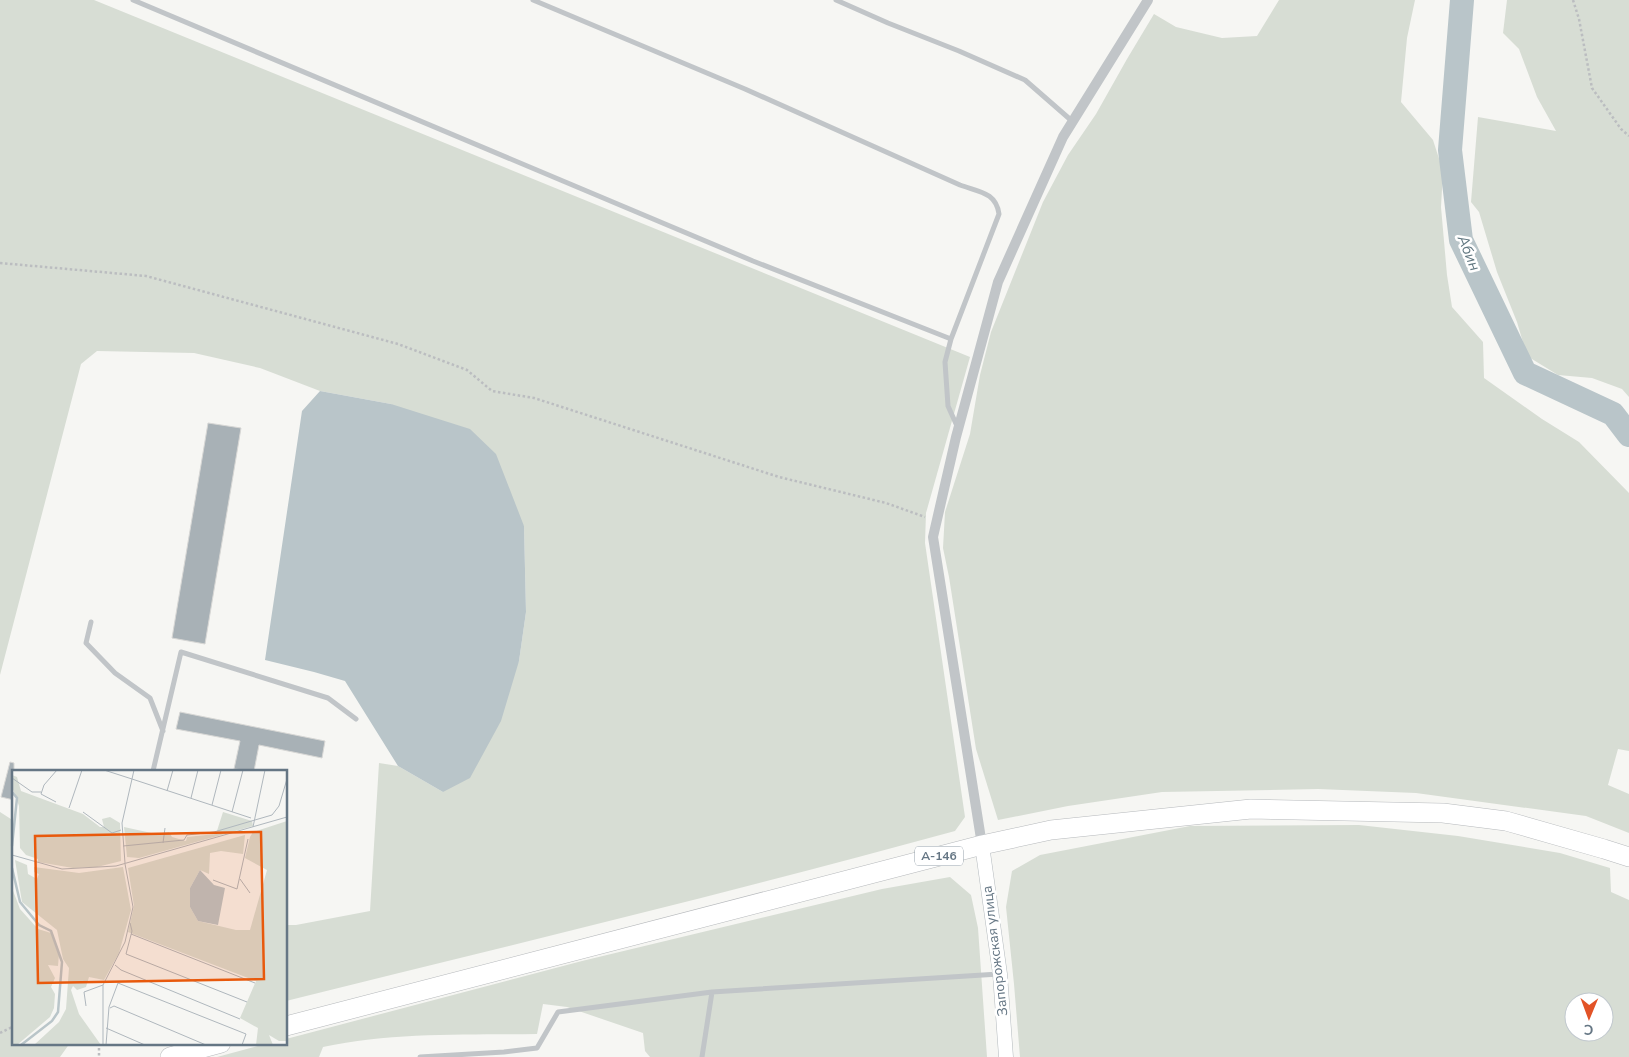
<svg xmlns="http://www.w3.org/2000/svg" width="1629" height="1057" viewBox="0 0 1629 1057" font-family="'Nunito Sans',sans-serif">
<style>
.green{fill:#d7ddd4;fill-rule:evenodd}
.water{fill:#b9c5c9}
.lines{fill:none;stroke-linecap:round;stroke-linejoin:round}
.river{stroke:#b9c5c9;stroke-width:24}
.building{fill:#a8b1b6;stroke:#d7d7d5}
.secondary-casing{stroke:#b3b9bd;stroke-width:15}
.highway-casing{stroke:#b6b9bc;stroke-width:20}
.path{stroke:#bbbdc0;stroke-width:2.5;stroke-dasharray:2.5 2.5;stroke-linecap:butt}
.lane{stroke:#c1c5c8;stroke-width:5}
.street{stroke:#c1c5c8;stroke-width:10}
.secondary{stroke:#fff;stroke-width:14}
.highway{stroke:#fff;stroke-width:19}
.labels{text-anchor:middle;dominant-baseline:central;stroke-width:5;stroke-linejoin:round;paint-order:stroke}
.shield{fill:#fff;stroke:#939fa9;stroke-width:1}
.shield-label{font-size:12px;font-weight:bold;fill:#657684}
.street-label{font-size:14px;fill:#657684;stroke:#fff}
.water-label{font-size:15px;font-style:italic;fill:#617780;stroke:#fff}
.inset-river{fill:none;stroke:#b9c5c9;stroke-width:2.5}
.inset-road{fill:none;stroke:#afb7bd;stroke-width:1}
.view{fill:#e8590c;fill-opacity:0.15;stroke:#e8590c;stroke-width:2.5}
.inset-edge{fill:none;stroke:#657684;stroke-width:2.5}
</style>
<rect width="100%" height="100%" fill="#f6f6f3"/>
<path class="green" d="M0 0H94L970 357 926 513 925 543 965 817 955 831C733 892 509 946 286 1001V925H296L370 911 379 763 398 766 443 792 519 661 526 612 524 526 391 404 320 391 260 368 194 353 97 351 81 364 0 675Z
M1279 0H1415L1407 38 1401 102 1433 140 1443 171 1441 207 1447 275 1452 307 1483 342 1484 378 1542 419 1579 442 1629 493V751L1618 749 1608 785 1629 794V833L1586 816 1416 793 1318 789 1162 792 1068 806 998 820 976 749 949 577 943 548 945 512 970 434 980 375 991 332 1043 202 1068 155 1096 114 1127 59 1154 14 1176 27 1222 38 1257 36Z
M1507 0H1629V397L1622 389 1592 378 1558 375 1527 356 1517 322 1497 272 1479 212 1471 202 1478 117 1556 131 1537 97 1519 49 1503 33Z
M0 812 14 821V1043H70L60 1057H0Z
M1359 825 1458 836 1560 853 1610 868 1611 892 1629 900V1057H1020L1014 984 1006 907 1012 871 1040 855 1190 826ZM1574 1002H1604V1032H1574Z
M950 877 971 895 978 928 987 1057H650L645 1051 643 1033 567 1007 543 1004 537 1034C465 1035 393 1032 323 1047L319 1057H217L269 1043H286V1039L582 961 882 889Z"/>
<path class="water" d="M320 391 391 404 470 429 496 454 524 526 526 612 519 661 501 721 470 778 443 792 398 766 345 681 314 672 265 660 302 411Z"/>
<g class="lines">
<path class="river" d="M1462 0 1450 150 1461 240 1525 373 1613 414 1629 435"/>
</g>
<path class="building" d="M208 423 241 428 205 644 172 638Z
M180 712 325 741 322 758 259 745 254 771 234 769 240 741 176 729Z
M10 762 14 763V800L1 797Z"/>
<g class="lines">
<defs>
<path id="secondary" d="M982 845 1000 974 1006 1057"/>
<path id="highway" d="M286 1026 982 845 1051 830 1251 809 1443 813 1506 821 1604 849 1629 857
M170 1057 221 1043"/>
</defs>
<use href="#secondary" class="secondary-casing"/>
<use href="#highway" class="highway-casing"/>
<path class="path" d="M1573 0 1579 19 1592 88 1621 129 1629 136
M0 263 146 276 398 344 467 370 492 391 534 398 779 477 886 503 925 517
M0 1033 14 1026
M99 1043V1057"/>
<path class="lane" d="M133 0 753 261 951 339
M533 0 745 89 960 185C979 192 996 192 999 214L951 339 945 362 948 406 957 426
M836 0 888 23 959 51 1025 80 1072 121
M91 622 86 643 115 673 150 698 163 731
M153 771 181 652 328 698 356 719
M420 1057 504 1052 537 1048 558 1012 712 992 999 974
M702 1057 712 992"/>
<path class="street" d="M982 845 933 537 956 437 998 282 1063 137 1148 0"/>
<use href="#secondary" class="secondary"/>
<use href="#highway" class="highway"/>
</g>
<g class="labels">
<rect class="shield" x="915" y="846.5" width="48" height="19" rx="4"/>
<g class="shield-label">
<text x="939" y="856">А-146</text>
</g>
<g class="street-label">
<text transform="translate(995 951) rotate(-97)">Запорожская улица</text>
</g>
<g class="water-label">
<text transform="translate(1469 253) rotate(68)">Абин</text>
</g>
</g>
<g transform="translate(12 770)">
<rect width="275" height="275" fill="#f6f6f3"/>
<path d="M0 5 5 7 9 21 71 44 88 57H92L90 49 98 47 108 53 109 91 85 97 61 98 26 92V89L14 85 8 78 7 36 0 17ZM211 42 240 51 241 56 127 88 115 87 112 57 144 64 157 62 160 67 174 71 175 67 204 64ZM275 51V271H267L257 265 261 275H244L246 258 228 248 244 211 116 162 122 136 116 98 233 65 231 84 209 81 198 83 197 104 188 100 178 118V137L186 151 224 160H238L255 100 233 88 238 67 241 62ZM3 90 15 95 16 104 25 109 27 104 22 102V97L67 103 111 97 119 140 107 183 92 210 77 207 74 217 65 220 61 216 59 220 67 244 89 275H22L47 252 54 239 57 198 51 189 45 160 10 132ZM0 118 8 139 26 159 39 163 47 184 46 196 36 195 43 208 39 217 43 224 42 238 38 247 5 275H0Z" fill="#d7ddd4"/>
<path d="M188 100 202 115 213 118 206 155 186 151 178 137V118Z" fill="#b9c5c9"/>
<path class="inset-river" d="M0 22 5 28 0 76M0 98 8 132 27 155 39 161 50 192 46 242 40 251 9 275"/>
<path class="inset-road" d="M92 0 120 9 110 53 113 93M122 0 120 9 239 48M0 8 20 22H29M155 21 161 0M179 28 186 0M44 32 29 24 32 15 45 0M200 35 209 0M57 38 70 0M71 42 100 63 109 60M220 42 231 0M241 57 253 0M151 73 153 58M111 76 172 70 175 65 202 62 260 45 267 36 275 9M0 85 50 99 104 96 275 47M228 109 238 123M201 110 225 119 236 69M118 153 120 161 114 184 235 232M119 164 243 213M103 195 109 200 228 249M74 236 72 222 91 215M98 238 102 236 194 275M94 258 133 275M91 275V215L113 172 121 137 113 94M94 275 97 237 106 213 234 264 230 275"/>
<path class="view" d="M249 62 252 209 26 213 23 66Z"/>
<rect width="275" height="275" class="inset-edge"/>
</g>
<g transform="translate(1589 1017) rotate(181)"><circle r="24" fill="#ffffff" stroke="#c1c8ce"/>
<path d="M0-4L9 19L0 12L-9 19Z" fill="#e25327"/>
<text y="-8" font-size="14" font-weight="bold" text-anchor="middle" fill="#657684">С</text>
</g>
</svg>
